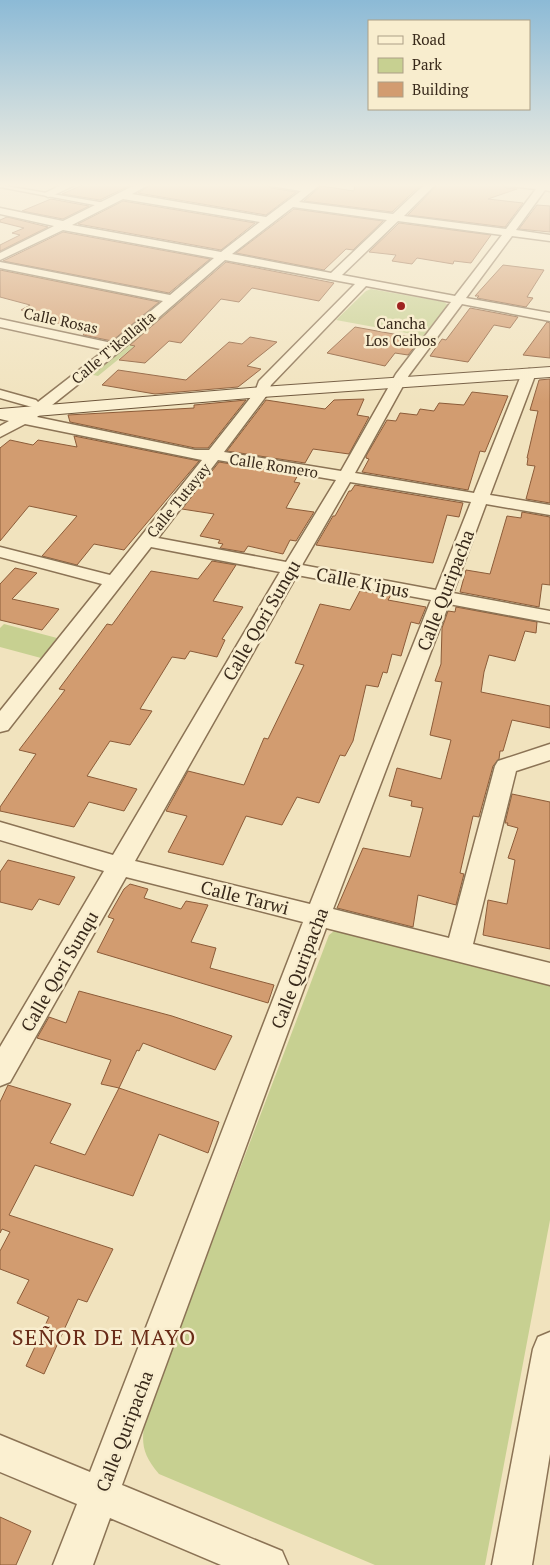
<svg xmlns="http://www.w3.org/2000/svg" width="550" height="1565" viewBox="0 0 550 1565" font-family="'PT Serif',serif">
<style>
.green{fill:#c7d091}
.building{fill:#d29c70;stroke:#8c5c39}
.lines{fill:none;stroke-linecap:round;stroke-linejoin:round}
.lane-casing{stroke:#8b7355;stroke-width:3}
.street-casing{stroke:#8b7355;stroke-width:3}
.secondary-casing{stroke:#6c5439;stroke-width:2}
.lane{fill:#fbf0d1;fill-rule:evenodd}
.street{fill:#fbf0d1;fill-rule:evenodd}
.secondary{fill:#fbf0d1;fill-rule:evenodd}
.poi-dot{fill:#9e2320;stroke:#f8edce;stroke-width:2}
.labels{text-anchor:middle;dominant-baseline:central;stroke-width:5;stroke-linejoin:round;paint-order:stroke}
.far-street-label{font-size:15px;fill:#392a1b;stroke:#f8edce}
.far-poi-label{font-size:15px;fill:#392a1b;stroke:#f8edce}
.street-label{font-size:18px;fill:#392a1b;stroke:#f8edce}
.near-neighbourhood-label{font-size:22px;letter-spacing:1px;fill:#692b17;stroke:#f8edce}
</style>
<rect width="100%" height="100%" fill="#f1e3be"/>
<path class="green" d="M6 269 132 294 127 297 1 271Z
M371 289 444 302 448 305 423 336 336 320 366 291Z
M188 295 196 296 98 376 88 374Z
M4 624 57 638 41 658 0 647V628Z
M338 928 550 980V1220L485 1565H375L159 1474C139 1451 141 1437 148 1410L329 935Z"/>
<path class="building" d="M87 183H135L100 200 62 194Z
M154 183H264L271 188 296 192 266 215 138 193Z
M355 183H423L392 212 304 201 321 186 354 191Z
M439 183H500L506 188 517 189 488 199 523 203 505 227 408 215Z
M51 199 89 206 63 219 22 211Z
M123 201 255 223 221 250 78 224Z
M537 205 550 206V232L519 229Z
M294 209 383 221 353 250 346 249 324 270 236 253Z
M7 217 48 227 0 251V245L20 235 12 233 24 228 0 222V220Z
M399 223 491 235 471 263 454 261 453 264 417 258 412 264 392 261 396 255 369 252Z
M63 232 210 259 169 293 3 261Z
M226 262 334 283 319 301 252 288 239 302 221 299 181 343 169 341 145 363 119 360 135 346 130 345Z
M503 265 544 270 527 297 533 298 526 307 477 298 479 296H475Z
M0 271V270L159 302 112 341 83 335 87 330 47 321 54 317 21 310 30 305 0 297Z
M470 308 518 317 510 328 494 325 468 362 430 356 442 339 446 340Z
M547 322 550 323V358L523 355Z
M355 327 421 339 408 355 395 353 385 366 327 353Z
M250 337 277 342 247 366 261 369 238 387 155 394 102 385 118 370 186 380 229 342 242 344Z
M550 379V503L526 499 535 466 527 465 528 458H527L538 411 530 410 539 380Z
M472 392 508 396 485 452 480 451 468 490 362 472 369 459 366 458V456L387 420 396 421 400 413 417 415 420 409 434 411 439 403 464 405Z
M364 399 357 415 369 417 349 454 313 449 305 463 227 451 266 400 325 409 334 400Z
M246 400 208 448H195L70 422 68 415 194 408V405Z
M74 436 199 461 124 550 94 544 77 565 42 556 77 516 29 506 0 541V448L10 440 33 445 38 440 77 447Z
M219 462 298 475 294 482 300 483 286 508 314 512 296 541 290 540 283 554 248 546 244 552 220 548 223 544 218 543 220 540 200 536 214 514 182 509Z
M355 485 463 503 459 517 447 515 433 563 316 545 333 516H335L349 491H351Z
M522 512 550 517V585L542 584 539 607 460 592 466 570 490 574 507 516 521 518Z
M212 561 236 565 213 601 243 607 222 639 225 640 217 657 190 651 185 659 172 657 140 709 152 711 130 745 110 741 87 776 137 789 124 811 89 802 74 827 0 811V807L36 754 19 750 65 690 59 689 91 646 107 624 112 625 151 571 198 579Z
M15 568 37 573 12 599 59 609 42 630 0 620V584Z
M360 591 391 595 388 600 426 607 419 624 411 622 401 656 392 654 387 673 383 672 378 687 366 685 353 741 345 756 340 755 319 803 297 797 282 825 246 816 223 865 168 852 187 816 166 811 188 771 244 785 264 738 268 739 304 665 295 663 320 604 350 610Z
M456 607 537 622 536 633 525 631 515 661 489 655 484 672 481 692 550 706V728L512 720 503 751H500L499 759 493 766 479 817 473 816 460 873 464 874 456 905 418 895 413 927 337 908 363 848 410 857 423 808 411 806 412 801 389 796 397 768 441 779 451 740 430 735 442 682 435 681 441 664 442 628 448 611 455 612Z
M512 794 550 802V949L483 935 488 900 507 904 515 860 508 858 518 828 507 825 508 823H505Z
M8 860 75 877 59 905 39 899 32 910 0 902V872Z
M130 884 148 889 144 898 181 909 186 901 208 905 191 942 216 948 210 968 274 985 268 1003 97 952 114 919 108 917 124 889Z
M79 991 172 1016 232 1036 215 1070 143 1043 139 1051 137 1050 119 1088 101 1084 111 1060 37 1038 49 1017 66 1023Z
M8 1085 71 1104 50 1143 85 1155 119 1088 219 1122 208 1153 159 1134 133 1196 35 1165 9 1215 113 1249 87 1302 78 1299 44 1374 26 1366 49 1317 17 1303 29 1280 0 1269V1251L10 1232 2 1229 0 1233V1102Z
M0 1517 31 1531 16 1565H0Z"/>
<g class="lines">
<defs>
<path id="lane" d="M0 185 105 203 108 205 105 207 0 187Z"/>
<path id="street" d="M65 183H79L52 196 48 197 43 194Z
M139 183H152L132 194 266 217 301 191 271 186 266 183H290L307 186 311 183H322L299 202 393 214 426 183H437L404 216 506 229 536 189 507 186 502 183H550V191L545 190 516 230 550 235V241L512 236 466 298 550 313V321L462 304 409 375 355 473 474 493 522 373 529 369 534 370 536 373 490 495 550 505V515L486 504 453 593 550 611V623L449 604 333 909 449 938 495 766 498 761 550 744V760L516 771 473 944 550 963V985L326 928 122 1485 282 1551 288 1565H221L110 1518 93 1565H53L77 1504 0 1472V1435L90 1472 303 922 126 877 10 1082 0 1086V1047L104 871 0 840V822L113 855 280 572 151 547 8 730 0 732V711L102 584 0 557V547L110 575 202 460 25 424 0 437V426L9 421 0 419V411L20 414 32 407 0 398V390L36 400 38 402 105 350 0 327V319L112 343 163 301 0 268V262L170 295 214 258 63 230 0 260V253L54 226 0 214V208L63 221ZM123 199 260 222 221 252 72 225ZM293 207 387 220 331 273 232 254ZM398 221 502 235 455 296 342 275ZM225 260 355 284 259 381 255 392 209 450H195L37 417 120 351ZM366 286 451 302 396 374 341 471 224 452 267 395 271 385ZM218 460 336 480 286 562 158 538ZM350 482 471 502 436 590 302 565ZM297 575 431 600 310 904 135 861Z
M550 1332V1454L532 1565H492L533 1349 538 1337Z"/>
<path id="secondary" d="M550 367V377L262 397 0 419V409L262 387Z"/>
</defs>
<use href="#lane" class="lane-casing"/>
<use href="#street" class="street-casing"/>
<use href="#secondary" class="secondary-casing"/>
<use href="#lane" class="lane"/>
<use href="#street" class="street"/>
<use href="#secondary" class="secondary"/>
</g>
<linearGradient id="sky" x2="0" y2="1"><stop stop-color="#8cbad6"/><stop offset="0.46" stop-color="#f9f2e2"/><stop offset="1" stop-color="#f9f2e2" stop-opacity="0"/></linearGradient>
<rect width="550" height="402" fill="url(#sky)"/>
<circle class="poi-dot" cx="401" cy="306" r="5"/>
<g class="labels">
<g class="far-street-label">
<text transform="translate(61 320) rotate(12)">Calle Rosas</text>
<text transform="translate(113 347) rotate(-40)">Calle T'ikallajta</text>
<text transform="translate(274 465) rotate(9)">Calle Romero</text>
<text transform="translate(178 500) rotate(-51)">Calle Tutayay</text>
</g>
<g class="far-poi-label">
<text x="401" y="323">Cancha<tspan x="401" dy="17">Los Ceibos</tspan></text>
</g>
<g class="street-label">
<text transform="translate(363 582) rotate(11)">Calle K'ipus</text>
<text transform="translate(445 590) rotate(-69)">Calle Quripacha</text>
<text transform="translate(261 620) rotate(-60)">Calle Qori Sunqu</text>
<text transform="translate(245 897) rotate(14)">Calle Tarwi</text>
<text transform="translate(299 968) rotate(-69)">Calle Quripacha</text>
<text transform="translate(59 971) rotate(-60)">Calle Qori Sunqu</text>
<text transform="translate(124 1431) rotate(-69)">Calle Quripacha</text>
</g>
<g class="near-neighbourhood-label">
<text x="104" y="1336">SEÑOR DE MAYO</text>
</g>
</g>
<rect x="368" y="20" width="162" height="90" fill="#f8edce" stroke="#ac9f86"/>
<rect x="378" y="36" width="25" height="8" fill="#fbf0d1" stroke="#ac9f86"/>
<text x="412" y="45" font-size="15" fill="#392a1b">Road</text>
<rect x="378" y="58" width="25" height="15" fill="#c7d091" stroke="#ac9f86"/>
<text x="412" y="70" font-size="15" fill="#392a1b">Park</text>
<rect x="378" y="82" width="25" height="15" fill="#d29c70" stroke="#ac9f86"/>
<text x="412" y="95" font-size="15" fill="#392a1b">Building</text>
</svg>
